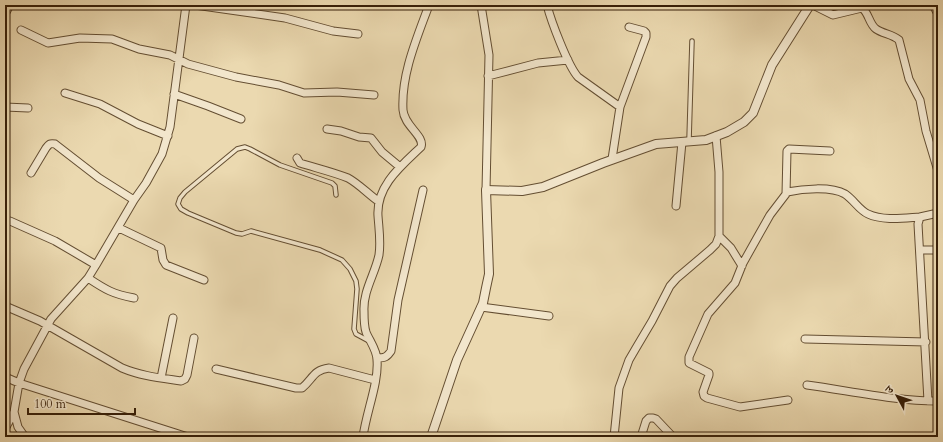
<svg xmlns="http://www.w3.org/2000/svg" width="943" height="442" viewBox="0 0 943 442" font-family="Cardo,'Noto Serif Devanagari',serif">
<style>
.lines{fill:none;stroke-linecap:round;stroke-linejoin:round}
.service-casing{stroke:#644e32;stroke-width:5.5}
.minor-casing{stroke:#644e32;stroke-width:9}
.tertiary-casing{stroke:#644e32;stroke-width:10}
.service{stroke:#f2e6cc;stroke-width:3.5}
.minor{stroke:#f2e6cc;stroke-width:7}
.tertiary{stroke:#f2e6cc;stroke-width:8}
</style>
<rect width="100%" height="100%" fill="#ebd9b0"/>
<filter id="stains"><feTurbulence type="fractalNoise" baseFrequency=".005" numOctaves="4"/><feColorMatrix values="0 0 0 0 .2 0 0 0 0 .09 0 0 0 0 .02 0 0 0 .5 -.17"/></filter>
<radialGradient id="worn" r=".72"><stop offset=".6" stop-color="#630" stop-opacity="0"/><stop offset="1" stop-color="#630" stop-opacity=".3"/></radialGradient>
<g class="lines">
<defs>
<path id="service" d="M689 140 692 41
M336 195 335 186 332 183 280 165 250 149 245 147 237 149 185 192 180 198 178 204 181 209 188 213 236 233 242 234 251 231 320 250 342 260 350 269 356 281 357 289 354 329 356 334 369 341"/>
<path id="minor" d="M195 5 285 18 333 31 358 34
M481 5 489 55 486 190
M547 5C551 21 568 66 578 77L620 107
M813 5 833 15 862 8C869 13 869 24 876 29 883 34 892 34 899 40L909 79 920 100 926 131 938 171
M933 5 938 14
M5 14 10 5
M21 30 48 43 80 38 112 39 139 49 170 55 188 64 236 77 279 85 304 93 337 92 374 95
M488 76 538 63 568 60
M65 93 100 104 138 124 168 136
M174 94 208 106 241 119
M5 107 28 108
M327 129 341 131 359 137 371 138 382 152 400 167
M297 158 300 163C316 168 333 172 348 178 359 184 368 194 378 201
M612 159 620 107 646 37V33L644 31 629 27
M31 173 46 148C49 144 50 143 55 144L99 178 134 200
M787 192C802 189 831 186 845 194 854 200 859 210 868 214 883 221 904 218 920 217
M676 206 682 142
M10 221 55 241 96 265
M119 228 161 248 163 260 166 265 204 280
M719 236 731 248 742 266
M920 250H938
M88 278C106 290 113 294 134 298
M5 306 40 321 122 368C141 376 161 378 181 381L185 379 187 375 194 338
M481 307 549 316
M805 339 926 342
M377 358C385 358 387 357 391 351L398 300 423 190
M216 369 296 388H302C313 379 313 370 329 368L375 380
M5 377 19 383 188 437
M161 378 173 318
M807 385C851 391 894 401 938 401
M788 400 740 407 707 398 704 396 703 392 709 375V373L689 363V357L708 314 735 283 743 263 757 238 770 215 786 194 787 151 789 149 830 151
M928 401 918 224 920 217 938 213
M5 429 14 412
M25 437 18 427 14 412 19 383 24 369 51 319 88 278 96 265 134 200 146 183 162 154 170 127 186 5
M363 437C366 413 379 382 377 360 377 350 369 340 366 332 364 326 364 317 364 311 363 291 375 274 379 255 381 242 379 230 378 216 376 186 401 166 421 147 425 136 404 126 403 110 401 74 417 38 429 5
M614 437 619 388 629 360 636 348 652 321 670 286 677 278 710 250 716 244 719 236V172L716 136
M641 437 646 421 649 418H653L656 419 673 437"/>
<path id="tertiary" d="M431 437 457 360 483 303 486 288 489 274 486 190 522 191 543 187 603 163 656 144 706 140 727 132 744 122 753 113 772 65 810 5"/>
</defs>
<use href="#service" class="service-casing"/>
<use href="#minor" class="minor-casing"/>
<use href="#tertiary" class="tertiary-casing"/>
<use href="#service" class="service"/>
<use href="#minor" class="minor"/>
<use href="#tertiary" class="tertiary"/>
</g>
<rect width="943" height="442" fill="none" stroke="#ebd9b0" stroke-width="20"/>
<rect x="6" y="6" width="931" height="430" fill="none" stroke="#371f08" stroke-width="2"/>
<rect x="10" y="10" width="923" height="422" fill="none" stroke="#371f08"/>
<g transform="translate(897 396) rotate(310)" stroke="#f2e6cc" stroke-width="3" paint-order="stroke">
<path d="M0-3L7 15L0 10L-7 15Z" fill="#371f08"/>
<text y="-6" font-size="11" font-weight="bold" text-anchor="middle" fill="#371f08">उ</text>
</g>
<path d="M28 408v6h107v-6" fill="none" stroke="#371f08" stroke-width="2"/>
<text x="34" y="408" font-size="12" fill="#371f08" stroke="#f2e6cc" stroke-width="3" paint-order="stroke">100 m</text>
<rect width="100%" height="100%" filter="url(#stains)"/>
<rect width="100%" height="100%" fill="url(#worn)"/>
</svg>
